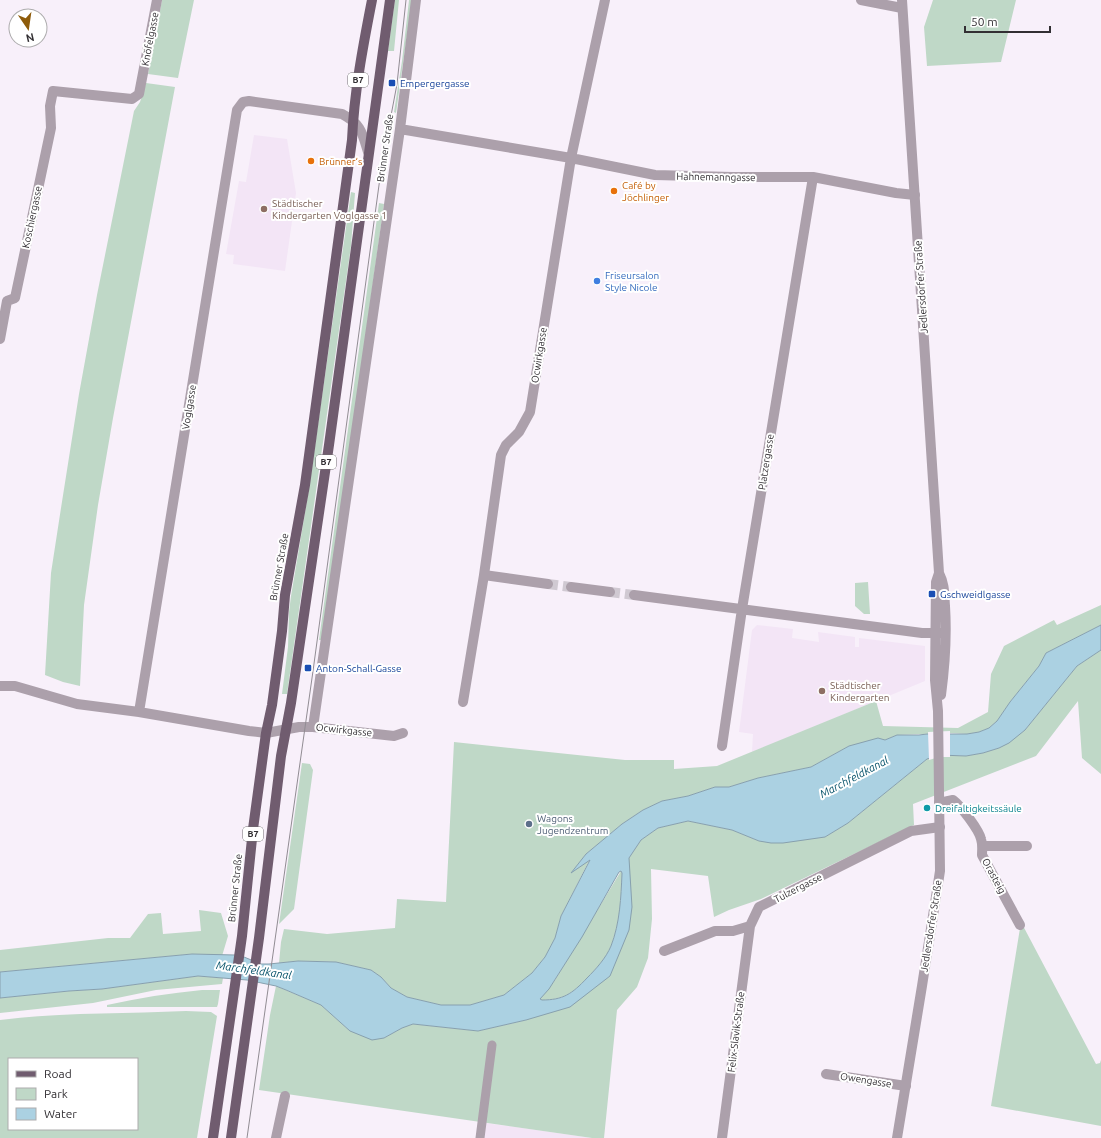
<svg xmlns="http://www.w3.org/2000/svg" width="1101" height="1138" viewBox="0 0 1101 1138" font-family="Ubuntu,sans-serif">
<style>
.built{fill:#f3e5f6}
.green{fill:#bfd8c7;fill-rule:evenodd}
.water{fill:#abd1e2;stroke:#87a0ae;fill-rule:evenodd}
.pier{fill:#f8f0fa}
.lines{fill:none;stroke-linecap:round;stroke-linejoin:round}
.minor-tunnel{stroke:#d0c9d2;stroke-width:10;stroke-dasharray:10 5;stroke-linecap:butt}
.pedestrian{stroke:#aca0ab;stroke-width:9}
.minor{stroke:#aca0ab;stroke-width:10}
.tertiary{stroke:#aca0ab;stroke-width:10}
.primary{stroke:#705c6f;stroke-width:10}
.tram{stroke:#918c93;stroke-width:1}
.transit-dot{fill:#1a4fb4;stroke:#fff;stroke-width:1.5}
.food-dot{fill:#e8710a;stroke:#fff;stroke-width:1.5}
.education-dot{fill:#8d6e63;stroke:#fff;stroke-width:1.5}
.shop-dot{fill:#3f7fe0;stroke:#fff;stroke-width:1.5}
.culture-dot{fill:#0f9aa8;stroke:#fff;stroke-width:1.5}
.service-dot{fill:#5c6f8a;stroke:#fff;stroke-width:1.5}
.labels{text-anchor:middle;dominant-baseline:central;stroke-width:4;stroke-linejoin:round;paint-order:stroke}
.shield{fill:#fff;stroke:#706d70;stroke-width:1}
.shield-label{font-size:9px;font-weight:bold;fill:#322f33}
.street-label{font-size:10px;fill:#322f33;stroke:#fff}
.transit-label{font-size:10px;fill:#164399;stroke:#fff;text-anchor:start}
.food-label{font-size:10px;fill:#c56008;stroke:#fff;text-anchor:start}
.education-label{font-size:10px;fill:#785e54;stroke:#fff;text-anchor:start}
.shop-label{font-size:10px;fill:#366cbe;stroke:#fff;text-anchor:start}
.culture-label{font-size:10px;fill:#0d838f;stroke:#fff;text-anchor:start}
.service-label{font-size:10px;fill:#4e5e75;stroke:#fff;text-anchor:start}
.water-label{font-size:11px;font-style:italic;fill:#045169;stroke:#fff}
</style>
<rect width="100%" height="100%" fill="#f8f0fa"/>
<path class="built" d="M254 135 287 139 296 193 285 271 233 264 234 255 226 254 239 181 246 182Z
M757 625 793 629 792 638 819 642 818 632 855 637V647H859V638L925 646V681L752 752 753 734 739 732 752 630Z
M486 1123 592 1138H484Z"/>
<path class="green" d="M162 0H194L178 78 148 74Z
M395 0H399L394 51H388Z
M409 0H412L396 113 394 112 402 61Z
M933 0H1016L1001 62 927 66 924 27Z
M146 83 175 87 113 418 98 505 84 605 80 686 63 682 45 675 51 573 61 508 79 394 97 295 134 111 140 102Z
M351 192 355 193 351 246 287 694H282L288 647 289 612 291 596 308 495Z
M379 203 384 204 323 640H319Z
M868 582 870 614H864L855 606V583Z
M1101 605V625L1046 653 1039 666 1010 702 997 721 989 728 979 732 967 734 950 733 897 735 885 740 849 746 811 767 758 778 729 787H715L688 796 662 801 643 810 622 824 586 854 573 871 590 859 561 916 555 938 545 957 532 973 504 995 470 1005H441L407 997 391 988 381 977 371 970 336 962 298 961 279 963 281 942 284 929 327 934 395 928 397 899 446 902 454 742 625 760H674V769L717 766 876 701 883 726 958 728 988 712 991 674 1004 646 1054 620 1057 625Z
M1101 650V774L1082 758 1078 701 1036 756 913 804 914 825 761 899 729 910 714 917 708 876 651 869 652 919 648 958 637 987 617 1010 604 1138H592L259 1090 270 1015 276 986 321 1005 350 1031 384 1038 402 1028 413 1024 478 1031 526 1020 610 976 629 873V858L641 840 658 828 688 821 732 830 759 841 825 837 848 823 927 759 939 755 966 756 983 753 999 748 1025 730 1077 666Z
M302 763 310 764 313 770 294 909 279 924Z
M621 871 622 873C621 897 620 923 611 946 606 958 596 969 587 978 572 994 563 1000 541 1000L540 999 555 980Z
M199 910 221 913 228 936 222 956 192 954 0 972V950L108 938H130L148 914 161 913 163 934 201 931Z
M1021 922 1096 1064 1100 1063 1101 1060V1126L991 1106Z
M198 976 223 978 222 984 156 990 93 1003 0 1013V998L69 991 102 989Z
M202 990H220L218 1004 217 1007H107V1005C138 998 170 993 202 990Z
M186 1011 211 1012 217 1016 197 1138H0V1020C61 1012 124 1014 186 1011ZM9 1059H137V1129H9Z"/>
<path class="water" d="M1101 625V650L1077 666 1025 730 1009 743 999 748 983 753 966 756 939 755 927 759 848 823 825 837 783 843H771L759 841 732 830 688 821 658 828 641 840 629 858 632 907 629 930 610 976 570 1007 526 1020 478 1031 413 1024 402 1028 384 1038 372 1040 350 1031 321 1005 286 990 276 986 247 980 198 976 102 989 69 991 0 998V972L192 954 235 955 244 957 261 964H269L298 961 336 962 371 970 381 977 391 988 407 997 441 1005H470L504 995 532 973 545 957 555 938 561 916 590 860 571 873 586 854 622 824 643 810 662 801 688 796 715 787H729L758 778 811 767 849 746 878 738 885 740 897 735H919L927 734H967L979 732 989 728 997 721 1010 702 1039 666 1046 653ZM621 871 622 873C621 897 620 923 611 946 606 958 596 969 587 978 572 994 563 1000 542 1000L540 999 549 989 582 937 619 872Z"/>
<path class="pier" d="M950 731V757H939L929 760 928 732Z"/>
<g class="lines">
<path class="minor-tunnel" d="M548 584 571 587
M610 592 634 595"/>
<path class="pedestrian" d="M480 1138 492 1045"/>
<path class="minor" d="M861 0 902 8
M400 129 571 158 655 175 732 177H813L896 193 915 195
M0 339 7 301 15 298 51 128 50 106 53 91 132 99 139 94 157 0
M484 575 548 584
M571 587 610 592
M634 595 922 633H942
M0 686H15L77 704 139 712 249 731 266 733 299 727H313L394 736 403 733
M463 702 484 575 501 455 506 445 519 432 530 412 571 158 605 0
M139 712 237 110 243 102 249 101 342 114C361 124 362 132 368 152
M313 727 400 129 416 0
M722 746 742 609 813 177
M939 803 953 800C961 806 979 830 981 839 983 845 982 850 982 855L1020 925
M983 846H1027
M664 951 715 931H733L750 926
M826 1074 906 1086
M276 1138 285 1096
M722 1138 750 926 759 907 911 831 940 827"/>
<path class="tertiary" d="M939 573C945 585 944 594 945 606 947 637 945 665 941 695
M897 1138 922 986 940 871 938 711 935 680 936 582 939 573 902 0"/>
<path class="primary" d="M213 1138 242 936 253 829 266 733 272 705 282 631 285 595 305 485 352 140C354 93 363 46 372 0
M231 1138 259 938 281 756 291 703 329 445 390 0"/>
<path class="tram" d="M247 1138 313 671 382 163 397 84 406 0"/>
</g>
<g class="transit-dot">
<rect x="388" y="79" width="8" height="8" rx="2"/>
<rect x="928" y="590" width="8" height="8" rx="2"/>
<rect x="304" y="664" width="8" height="8" rx="2"/>
</g>
<g class="food-dot">
<circle cx="311" cy="161" r="4"/>
<circle cx="614" cy="191" r="4"/>
</g>
<g class="education-dot">
<circle cx="264" cy="209" r="4"/>
<circle cx="822" cy="691" r="4"/>
</g>
<circle class="shop-dot" cx="597" cy="281" r="4"/>
<circle class="culture-dot" cx="927" cy="808" r="4"/>
<circle class="service-dot" cx="529" cy="824" r="4"/>
<g class="labels">
<g class="shield">
<rect x="348" y="73" width="20" height="14" rx="3"/>
<rect x="316" y="455" width="20" height="14" rx="3"/>
<rect x="243" y="827" width="20" height="14" rx="3"/>
</g>
<g class="shield-label">
<text x="358" y="80">B7</text>
<text x="326" y="462">B7</text>
<text x="253" y="834">B7</text>
</g>
<g class="street-label">
<text transform="translate(150 39) rotate(-79)">Knöfelgasse</text>
<text transform="translate(385 148) rotate(-82)">Brünner Straße</text>
<text transform="translate(716 177) rotate(1)">Hahnemanngasse</text>
<text transform="translate(32 217) rotate(-78)">Koschiergasse</text>
<text transform="translate(921 287) rotate(-94)">Jedlersdorfer Straße</text>
<text transform="translate(539 355) rotate(-81)">Ocwirkgasse</text>
<text transform="translate(189 407) rotate(-81)">Voglgasse</text>
<text transform="translate(766 462) rotate(-81)">Platzergasse</text>
<text transform="translate(279 567) rotate(-80)">Brünner Straße</text>
<text transform="translate(344 730) rotate(6)">Ocwirkgasse</text>
<text transform="translate(994 876) rotate(62)">Orasteig</text>
<text transform="translate(235 888) rotate(-84)">Brünner Straße</text>
<text transform="translate(798 888) rotate(-27)">Tulzergasse</text>
<text transform="translate(931 926) rotate(-81)">Jedlersdorfer Straße</text>
<text transform="translate(736 1032) rotate(-83)">Felix-Slavik-Straße</text>
<text transform="translate(866 1080) rotate(9)">Owengasse</text>
</g>
<g class="transit-label">
<text x="400" y="83">Empergergasse</text>
<text x="940" y="594">Gschweidlgasse</text>
<text x="316" y="668">Anton-Schall-Gasse</text>
</g>
<g class="food-label">
<text x="319" y="161">Brünner‘s</text>
<text x="622" y="185">Café by<tspan x="622" dy="12">Jöchlinger</tspan></text>
</g>
<g class="education-label">
<text x="272" y="203">Städtischer<tspan x="272" dy="12">Kindergarten Voglgasse 1</tspan></text>
<text x="830" y="685">Städtischer<tspan x="830" dy="12">Kindergarten</tspan></text>
</g>
<g class="shop-label">
<text x="605" y="275">Friseursalon<tspan x="605" dy="12">Style Nicole</tspan></text>
</g>
<g class="culture-label">
<text x="935" y="808">Dreifaltigkeitssäule</text>
</g>
<g class="service-label">
<text x="537" y="818">Wagons<tspan x="537" dy="12">Jugendzentrum</tspan></text>
</g>
<g class="water-label">
<text transform="translate(854 777) rotate(-28)">Marchfeldkanal</text>
<text transform="translate(254 970) rotate(8)">Marchfeldkanal</text>
</g>
</g>
<rect x="8" y="1058" width="130" height="72" fill="#ffffff" stroke="#adacad"/>
<rect x="16" y="1071" width="20" height="6" fill="#705c6f" stroke="#adacad"/>
<text x="44" y="1078" font-size="12" fill="#322f33">Road</text>
<rect x="16" y="1088" width="20" height="12" fill="#bfd8c7" stroke="#adacad"/>
<text x="44" y="1098" font-size="12" fill="#322f33">Park</text>
<rect x="16" y="1108" width="20" height="12" fill="#abd1e2" stroke="#adacad"/>
<text x="44" y="1118" font-size="12" fill="#322f33">Water</text>
<g transform="translate(28 28) rotate(167)"><circle r="19" fill="#ffffff" stroke="#adacad"/>
<path d="M0-3L7 15L0 10L-7 15Z" fill="#8e5b0a"/>
<text y="-6" font-size="11" font-weight="bold" text-anchor="middle" fill="#322f33">N</text>
</g>
<path d="M965 26v6h85v-6" fill="none" stroke="#322f33" stroke-width="2"/>
<text x="971" y="26" font-size="12" fill="#322f33" stroke="#ffffff" stroke-width="3" paint-order="stroke">50 m</text>
</svg>
